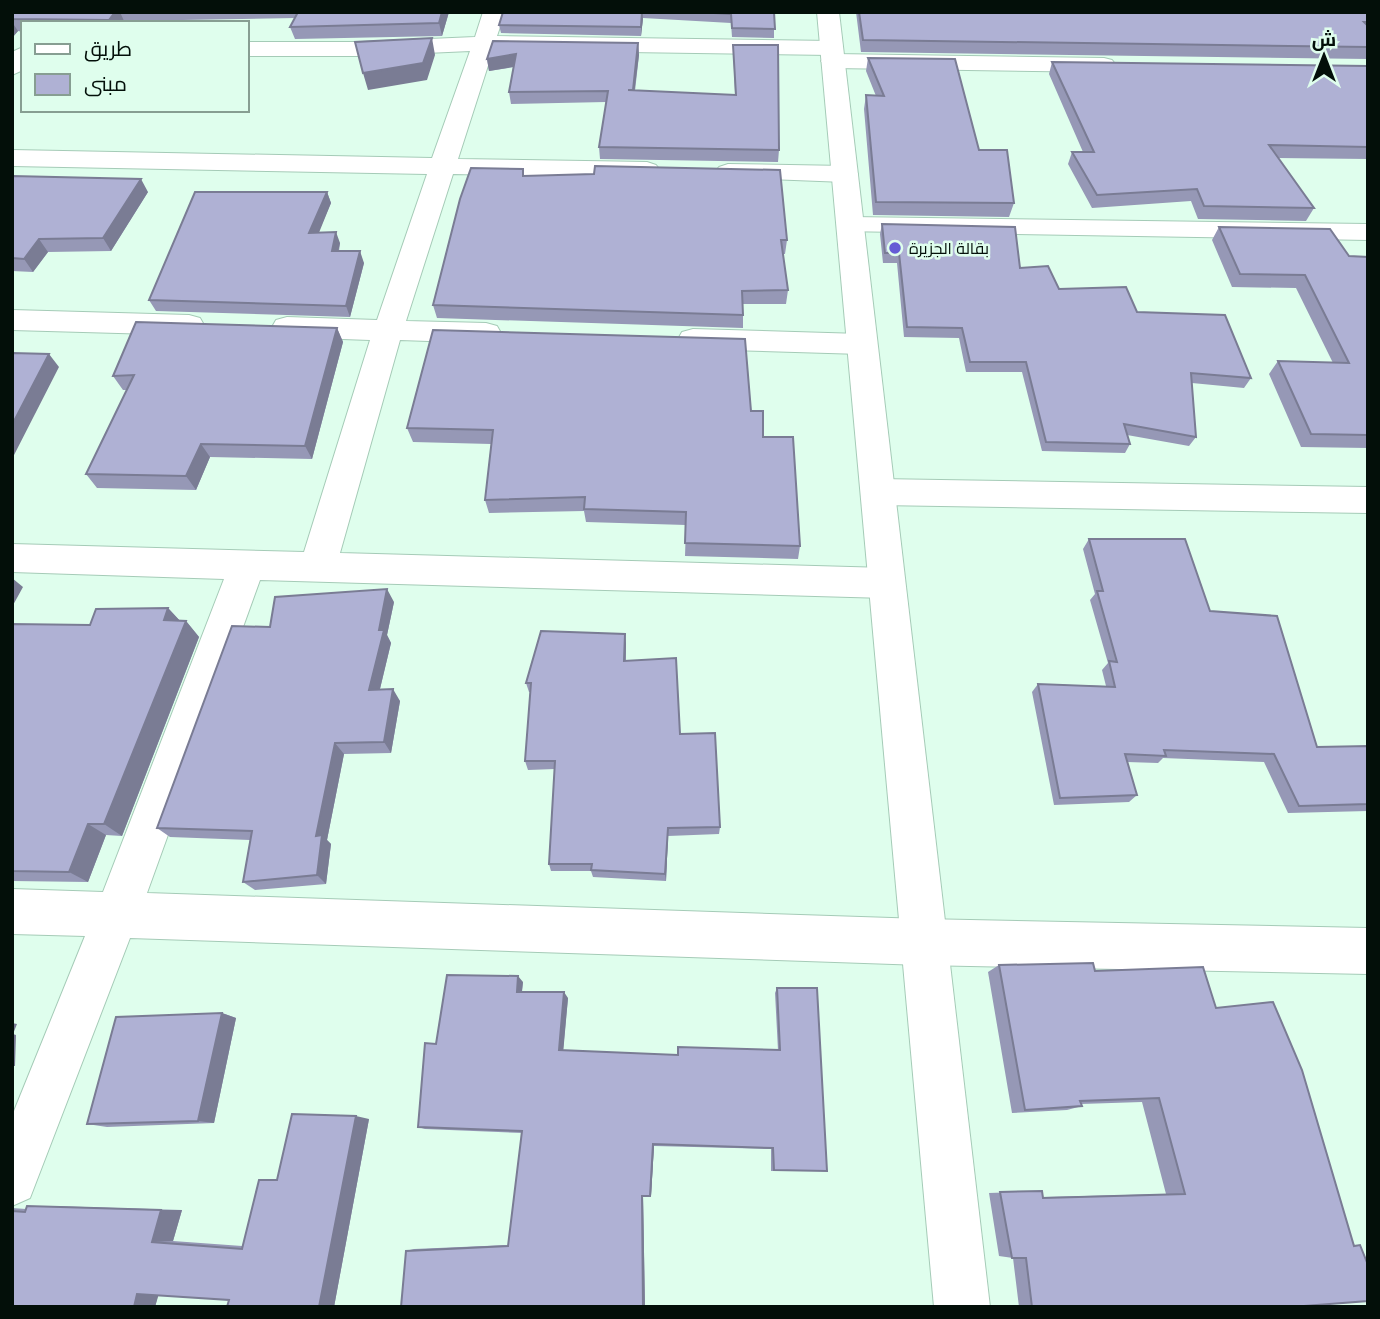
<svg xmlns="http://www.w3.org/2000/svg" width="1380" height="1319" viewBox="0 0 1380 1319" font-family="Quicksand,Cairo,sans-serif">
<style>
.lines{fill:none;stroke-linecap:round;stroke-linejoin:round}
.minor-casing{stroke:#a5cbb7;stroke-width:2}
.tertiary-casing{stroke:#a5cbb7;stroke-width:2}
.minor{fill:#fff;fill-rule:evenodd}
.tertiary{fill:#fff;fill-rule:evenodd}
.wall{fill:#9698b6}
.shaded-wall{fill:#7a7c94}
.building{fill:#afb1d4;stroke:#7a7c94;stroke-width:2}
.poi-dot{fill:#655cd5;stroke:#dffeed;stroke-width:2.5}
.labels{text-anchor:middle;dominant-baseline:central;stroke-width:5;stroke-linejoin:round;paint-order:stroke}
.far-poi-label{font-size:16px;fill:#030f09;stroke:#dffeed;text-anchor:start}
</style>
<rect width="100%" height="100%" fill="#dffeed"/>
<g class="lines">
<defs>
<path id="minor" d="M483 12H505L497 36 832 41 843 48 835 54 1104 58 1112 60 1116 65 1112 70 1104 72 833 68 825 66 821 61 830 55 493 50 458 159 647 162 656 165 660 170 656 175 647 178 453 174 406 321 486 323 497 326 501 333 497 340 486 343 400 340 340 553 886 568 899 572 904 583 899 594 886 598 260 580 147 893 922 919 1368 928V974L922 965 130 938 30 1198 12 1206V1116L85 936 12 934V889L103 892 224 579 12 572V544L304 552 370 340 287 337 276 334 272 327 276 320 287 317 377 320 427 174 12 166V150L432 158 470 51 361 56H247V42H361L475 37Z
M23 47V70L12 75V52Z
M728 164 845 166 854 168 858 174 854 180 845 182 719 177 715 172 719 167Z
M851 217 1368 224V240L841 231 837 225 841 219Z
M12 310 189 315 200 318 204 325 200 332 189 335 12 330Z
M693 329 861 334 872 337 876 344 872 351 861 354 693 349 682 346 678 339 682 332Z
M879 479 1368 487V513L879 505 867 501 862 492 867 483Z"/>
<path id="tertiary" d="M817 12H839L990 1307H934Z"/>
</defs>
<use href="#minor" class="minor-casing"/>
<use href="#tertiary" class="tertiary-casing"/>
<use href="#minor" class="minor"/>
<use href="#tertiary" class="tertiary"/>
</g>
<path class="wall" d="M12 12H42L41 13H51L52 12H449L442 36 295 39 290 27 295 18 124 21 123 23H23V32L18 31 12 38Z
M503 12H774V38L732 37 731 23 643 18 641 36 501 33 499 25Z
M856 12H1368V59L861 52Z
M638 43 639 55 635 91 735 95 733 45 779 150 778 162 600 159 599 147 606 102 511 104 509 92 514 67 489 71 487 59Z
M868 58 979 150 1014 203 1009 217 873 215 864 109 866 95 876 96 866 71Z
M1052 62 1368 66V159L1277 158 1314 208 1306 221 1198 219 1191 201 1092 208 1068 164 1072 152H1083L1049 74Z
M12 176 148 192 111 251 48 252 33 272 12 271Z
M524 176 787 240 785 254H783L788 290 786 304H743V328L437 318 433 305Z
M327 192 331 203 318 233 340 243 339 251 364 263 350 317 156 311 149 300Z
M882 224 1020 268 1059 289 1137 312 1251 378 1244 388 1192 383 1196 437 1189 446 1127 435 1130 444 1125 453 1042 451 1022 372H966L959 338 904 337 897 263H883L880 234Z
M1219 227 1349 256 1368 257V448L1301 447 1269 374 1278 361 1333 363 1296 288 1232 287 1212 240Z
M337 328 343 342 312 459 210 457 196 490 97 488 86 474 127 390H123L113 376Z
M751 411 763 437 800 546 798 559 685 556 686 525 586 522 584 511 489 513 485 500 491 444 413 442 407 428Z
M1089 539 1210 611 1317 747 1368 746V811L1288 813 1264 762 1163 758 1158 763 1127 762 1137 795 1129 802 1054 805 1032 692 1038 684 1106 686 1102 670 1108 663 1090 600 1095 594 1083 549Z
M394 602 387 635 391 643 380 689 400 701 391 753 344 754 327 840 331 844 326 884 255 890 243 882 250 840 170 837 157 828Z
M168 608 180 621H186L199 637 122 836 106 835 88 882 12 881V624L90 625Z
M625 634 626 644V660L680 734 720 827 719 834 668 836 666 881 593 877 591 871H551L549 864 555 769 528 770 525 761 530 692H529L526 683Z
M999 965 1095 971 1216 1008 1354 1245H1360L1291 1307H1019L1013 1258 999 1256 989 1193 1042 1191 1043 1197 1166 1194 1142 1102 1081 1104 1082 1106 1067 1110 1012 1113 988 972Z
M523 982 522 992 568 998 563 1050 678 1055 778 1050 775 993 777 988 827 1171H771V1149L654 1146 651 1196H643L645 1307 406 1251 414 1249 508 1245 522 1133 425 1129 418 1127 436 1044Z
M222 1013 236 1018 214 1123 107 1127 87 1124Z
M369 1119 334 1307H227L229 1300 158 1295 155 1307H12V1208L26 1209 27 1206H53L182 1210 173 1241 242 1246 277 1180Z"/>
<path class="shaded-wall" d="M115 12H120L124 21 123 23H110L109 20Z
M442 12H449L442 36 439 23Z
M643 12V18L641 36V27Z
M12 22 18 31 12 38Z
M432 38 435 55 427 80 368 90 363 73Z
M638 43 639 55 633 102V90Z
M516 54 518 66 489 71 487 59Z
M141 179 148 192 111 251 103 238Z
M327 192 331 203 314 245 309 233Z
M336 232 340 243 336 262 332 251Z
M39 239 48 252 33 272 24 259Z
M360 251 364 263 350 317 346 306Z
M337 328 343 342 312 459 305 446Z
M49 354 59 367 12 459V425Z
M201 444 210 457 196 490 186 476Z
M12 578 23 587 12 607Z
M387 589 394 602 387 635 391 643 377 701 369 690 379 630Z
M168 608 182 623 164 620Z
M186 621 199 637 122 836 104 824Z
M625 634 626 644 625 670 624 661Z
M393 689 400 701 391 753 384 742Z
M335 743 344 754 327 840 331 844 326 884 317 875 316 836Z
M88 824 106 835 88 882 69 872Z
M668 828V836L666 881 665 874Z
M518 976 523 982 521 998 517 992Z
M564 992 568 998 563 1054 559 1050Z
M222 1013 236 1018 214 1123 198 1121Z
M12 1023 17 1024 13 1034 16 1035 15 1066H12Z
M356 1116 369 1119 334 1307H319Z
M653 1144 654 1146 651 1196H650Z
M642 1196H643L645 1307H643Z
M161 1210H182L173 1241 152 1242Z
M160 1290 155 1307H134L137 1294Z"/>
<path class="building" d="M12 12H28L29 13 115 12 109 20 12 19Z
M298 12H442L439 23 290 27Z
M503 12H642L641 27 499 25Z
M697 12H774L775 29 732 28 731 14Z
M859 12H1368V22H1364L1368 26V47L863 40Z
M432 38 423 63 363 73 355 42Z
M493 41 638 43 633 90H628L736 95 733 45H778L779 150 599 147 608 91 509 92 516 54 487 59Z
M868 58 955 59 979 150H1007L1014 203 876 202 866 95 884 96Z
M1052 62 1368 66V147L1269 145 1314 208 1204 206 1197 189 1097 195 1072 152H1094Z
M595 166 780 170 787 240H781L788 290 742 291 743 315 433 305 460 199 471 168 523 169V176L594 174Z
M12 176 141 179 103 238 39 239 24 259 12 258Z
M195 192H327L309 233 336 232 332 251H360L346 306 149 300Z
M882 224 1015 227 1020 268 1048 266 1059 289 1126 287 1137 312 1225 315 1251 378 1191 373 1196 437 1124 424 1130 444 1046 442 1026 362H970L962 328 907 327 899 253H885Z
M1219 227 1330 229 1349 256 1368 257V435L1311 434 1278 361 1349 363 1305 275 1240 274Z
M136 322 337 328 305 446 201 444 186 476 86 474 134 375 113 376Z
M433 330 745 339 751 411H763V437H793L800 546 685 543 686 512 584 509 585 497 485 500 493 430 407 428Z
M12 353 49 354 12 425Z
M1089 539H1185L1210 611 1277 616 1317 747 1368 746V804L1299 806 1274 754 1164 750 1166 756 1125 754 1137 795 1060 798 1038 684 1115 687 1109 661 1117 662 1097 591H1103Z
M387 589 379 630H384L369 690 393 689 384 742 335 743 316 836 322 835 317 875 243 882 252 831 157 828 232 626 270 627 275 597Z
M168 608 164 620 186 621 104 824H88L69 872 12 871V624L90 625 96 609Z
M541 631 625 634 624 661 676 658 680 734 715 733 720 827 668 828 665 874 591 870 592 864H549L555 761H525L531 683H526Z
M1093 963 1095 971 1203 967 1216 1008 1273 1002 1302 1070 1354 1246 1360 1245 1368 1265V1301L1291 1307H1032L1026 1258H1012L1000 1192 1042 1191 1043 1198 1185 1194 1159 1098 1080 1101 1082 1106 1025 1110 999 965Z
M447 975 518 976 517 992H564L559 1050 678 1055V1047L780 1050 777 988H817L827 1171 774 1170 773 1148 653 1144 650 1196H642L643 1307H401L406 1251 508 1246 522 1131 418 1127 425 1043 436 1044Z
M222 1013 198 1121 87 1124 116 1017Z
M292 1114 356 1116 319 1307H227L229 1300 137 1294 134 1307H12V1211L25 1212 27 1206 161 1210 152 1242 242 1249 259 1180H277Z"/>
<circle class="poi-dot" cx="895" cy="248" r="7"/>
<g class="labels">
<g class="far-poi-label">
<text x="909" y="248">بقالة الجزيرة</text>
</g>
</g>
<rect width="1380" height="1319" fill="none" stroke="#030f09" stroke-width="28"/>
<rect x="21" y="21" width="228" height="91" fill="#dffeed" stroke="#879e92" stroke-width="2"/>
<rect x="35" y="44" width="35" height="10" fill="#ffffff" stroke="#879e92" stroke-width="2"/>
<text x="84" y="56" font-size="21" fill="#030f09">طريق</text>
<rect x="35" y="74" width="35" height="21" fill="#afb1d4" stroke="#879e92" stroke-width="2"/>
<text x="84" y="91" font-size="21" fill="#030f09">مبنى</text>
<g transform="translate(1324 56)" stroke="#dffeed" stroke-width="5" paint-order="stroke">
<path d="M0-5L12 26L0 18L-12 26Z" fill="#030f09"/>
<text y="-10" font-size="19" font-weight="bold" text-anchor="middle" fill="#030f09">ش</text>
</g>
</svg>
